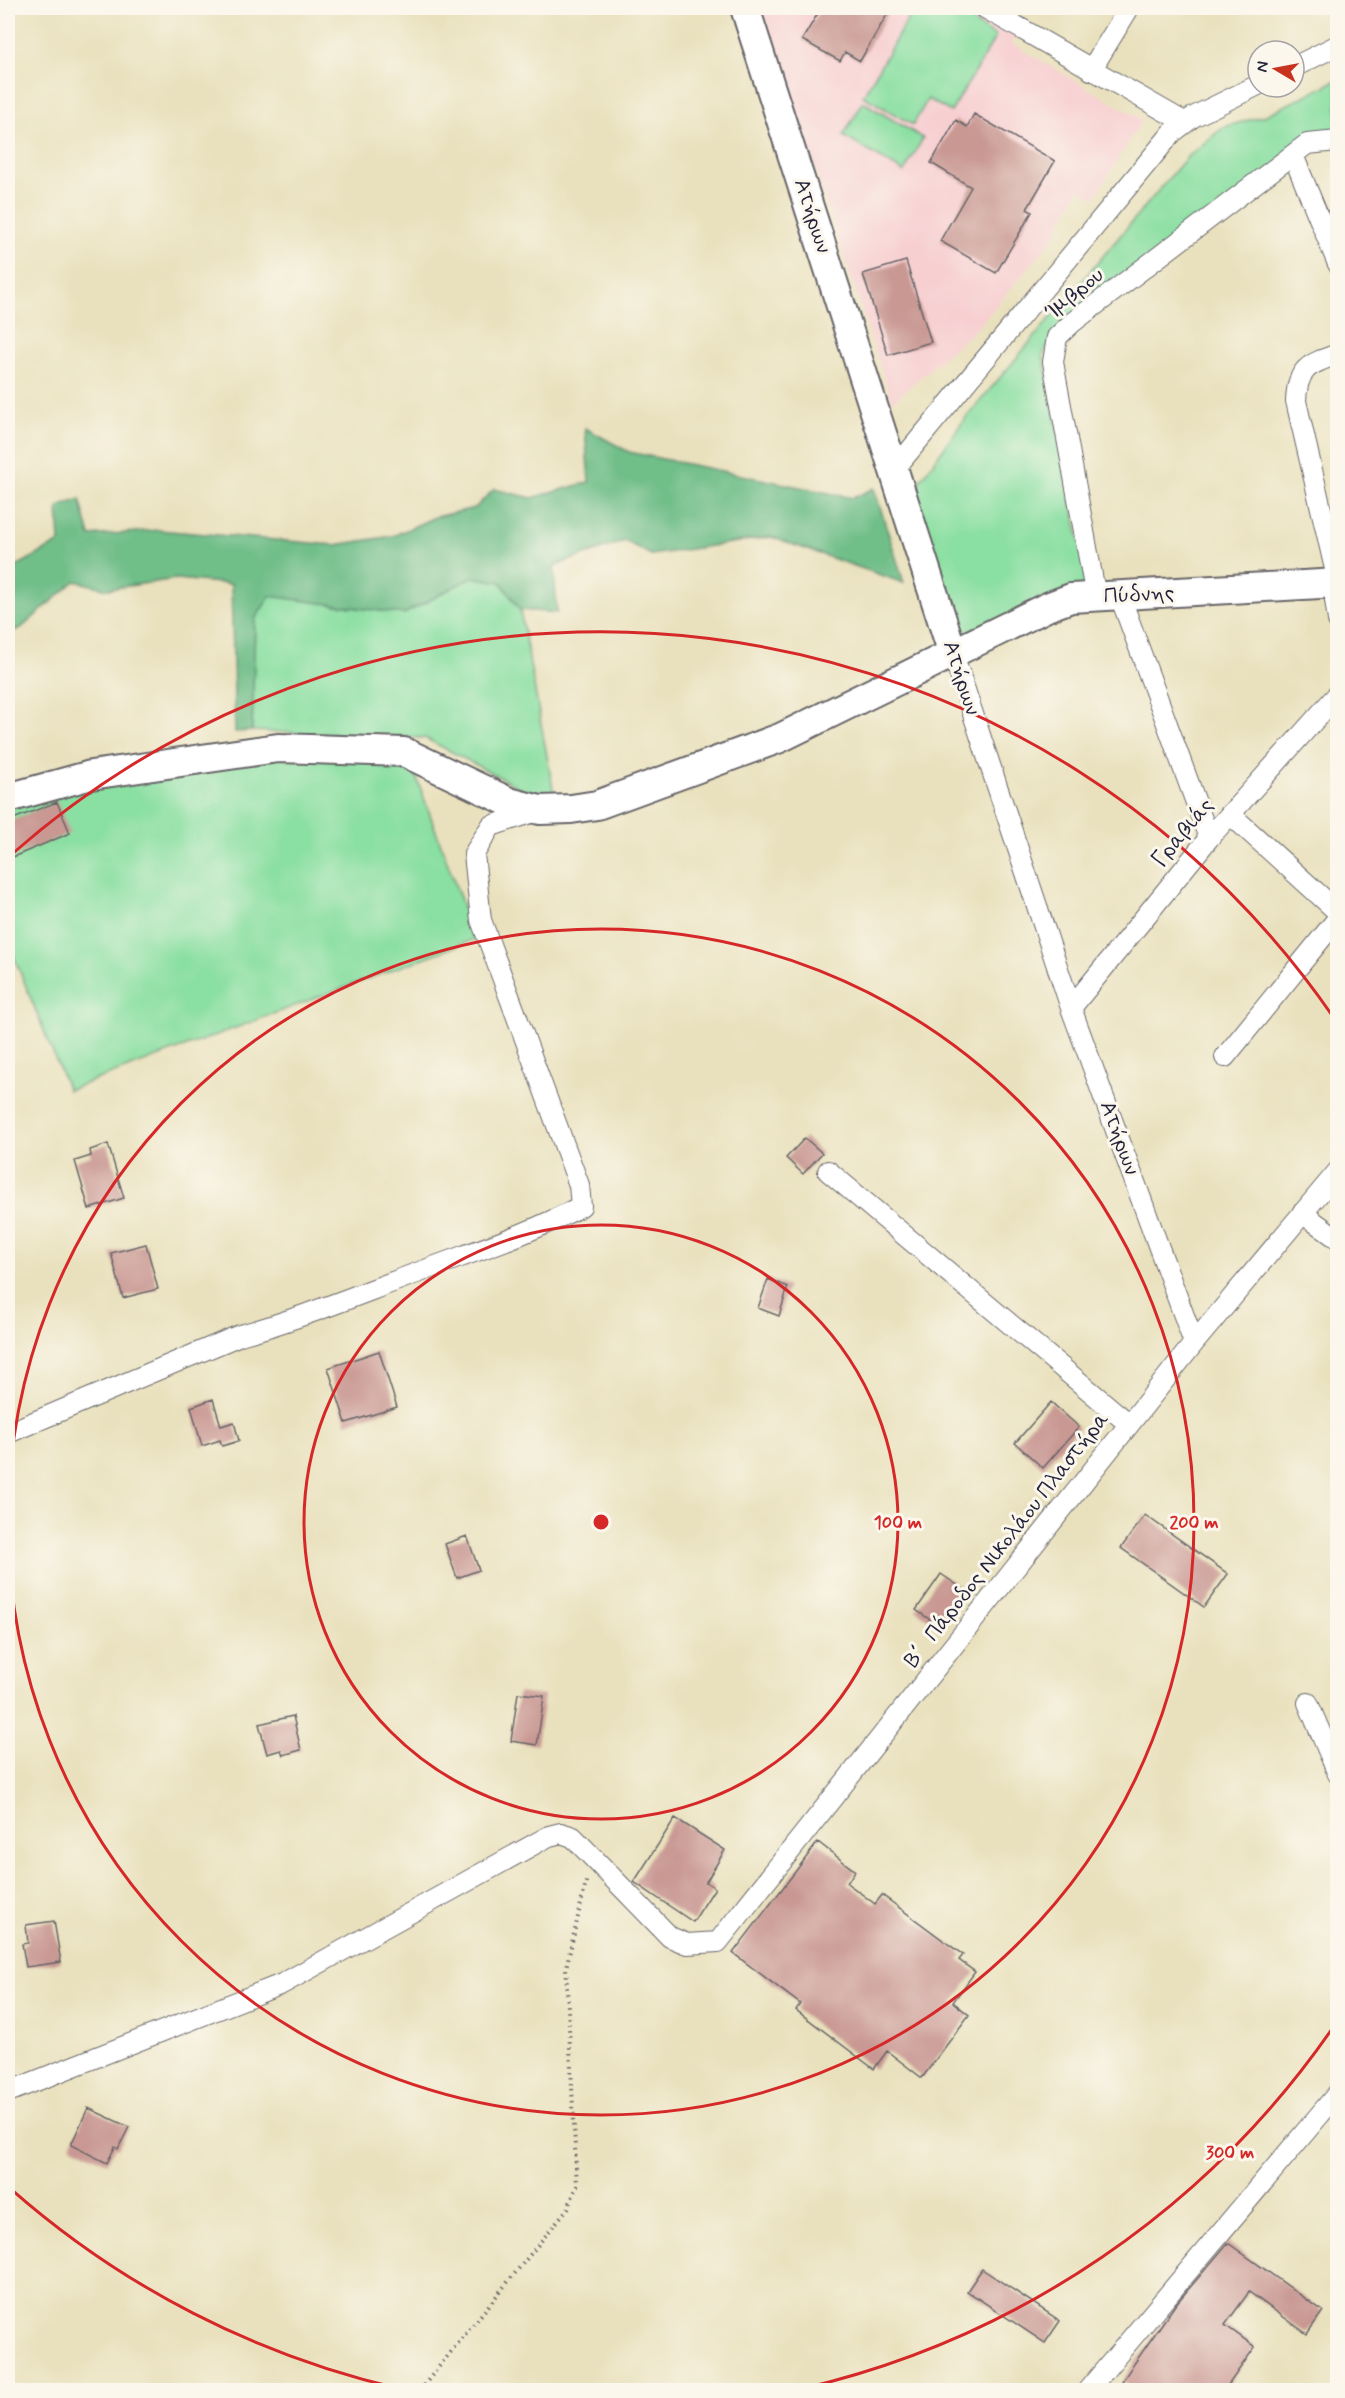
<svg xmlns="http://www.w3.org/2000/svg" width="1345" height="2398" viewBox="0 0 1345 2398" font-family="Mynerve,sans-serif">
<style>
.built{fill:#f7cfd1}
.green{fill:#8adfa2;stroke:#56806e;stroke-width:1.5}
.forest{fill:#6fbe88;stroke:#487062;stroke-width:1.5}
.building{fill:#c99893}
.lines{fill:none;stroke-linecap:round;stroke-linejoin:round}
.street-casing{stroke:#686568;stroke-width:22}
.secondary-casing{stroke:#686568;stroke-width:32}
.path{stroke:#686568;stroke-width:4;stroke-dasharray:1.5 4.5;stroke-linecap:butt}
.street{stroke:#fff;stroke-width:20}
.secondary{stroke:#fff;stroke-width:28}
.ring{fill:none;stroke:#d62828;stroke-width:3}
.labels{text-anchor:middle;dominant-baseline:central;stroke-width:6;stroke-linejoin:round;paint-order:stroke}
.street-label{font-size:22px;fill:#22223b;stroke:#fbf7ec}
.centre{fill:#d62828;stroke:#fbf7ec;stroke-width:3}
.ring-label{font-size:18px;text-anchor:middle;font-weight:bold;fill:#d62828;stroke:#fbf7ec;stroke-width:6;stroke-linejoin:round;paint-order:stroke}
</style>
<rect width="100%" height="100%" fill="#fbf7ec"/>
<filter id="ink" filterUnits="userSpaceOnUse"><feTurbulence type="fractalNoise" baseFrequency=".0167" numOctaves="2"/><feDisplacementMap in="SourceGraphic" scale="12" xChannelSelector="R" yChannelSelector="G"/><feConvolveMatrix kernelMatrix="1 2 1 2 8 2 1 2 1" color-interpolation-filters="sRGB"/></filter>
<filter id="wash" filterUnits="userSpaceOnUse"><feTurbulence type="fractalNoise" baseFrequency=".008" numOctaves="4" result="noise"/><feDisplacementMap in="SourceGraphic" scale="24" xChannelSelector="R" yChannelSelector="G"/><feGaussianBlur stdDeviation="1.35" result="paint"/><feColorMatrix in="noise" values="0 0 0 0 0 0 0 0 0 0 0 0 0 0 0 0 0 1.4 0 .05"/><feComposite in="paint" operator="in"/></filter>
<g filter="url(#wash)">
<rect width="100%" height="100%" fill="#e9e1bd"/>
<path class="built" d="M762 8H973L1016 33 1011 43 1142 120 1094 198 1079 189 1051 241 977 328 892 402Z"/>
<path class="green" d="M914 8H951L996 36 951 112 928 99 913 125 863 96Z
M1337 80V143L1319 142 1051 340 1043 355 1089 589 958 635 913 490 965 419 1187 157 1224 127 1264 116Z
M863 102 923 138 904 172 843 136Z
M472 577 501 582 520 610 554 794 522 789 425 738 252 731 255 619 270 596 404 614Z
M276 753 411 762 475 939 68 1090 8 942V804Z"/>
<path class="forest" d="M585 428 629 452 853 498 874 488 904 583 771 537 651 555 625 541 554 566 557 613 520 610 501 582 472 577 404 614 270 596 255 619 252 731 235 732 231 584 176 579 108 589 75 581 21 628 8 633V571L60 542 58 507 80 499 90 536 158 530 335 545 393 536 435 517 475 508 494 489 532 498 589 482Z"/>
<g id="blocks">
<path class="building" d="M821 8H891L860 61 845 52 840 61 802 40Z
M974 114 1055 161 1027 209 1032 212 996 273 940 241 971 187 931 163 956 120 967 127Z
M906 261 931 342 888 355 863 274Z
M57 802 70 833 8 859V821Z
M805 1138 822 1153 803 1174 786 1158Z
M108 1144 124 1198 89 1209 75 1161 91 1156 90 1150Z
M146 1244 158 1289 123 1298 111 1253Z
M768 1279 788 1287 779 1316 758 1308Z
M379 1351 397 1407 346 1423 328 1368Z
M213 1399 221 1426 234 1422 239 1441 222 1446 220 1440 202 1446 191 1407Z
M1051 1402 1079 1427 1043 1468 1015 1443Z
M1145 1515 1228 1574 1204 1607 1121 1548Z
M467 1536 479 1570 457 1578 445 1544Z
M941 1574 966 1591 941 1627 916 1610Z
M518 1693 544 1696 537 1745 511 1741Z
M293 1716 301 1750 283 1755 281 1750 267 1754 259 1724Z
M675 1818 725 1850 706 1882 715 1888 693 1922 634 1882Z
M818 1842 855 1871 847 1883 875 1904 882 1895 963 1955 959 1960 975 1972 953 2002 969 2015 922 2078 887 2051 874 2069 796 2010 800 2004 733 1953Z
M54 1921 61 1962 26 1967 22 1944 28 1943 26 1925Z
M88 2108 129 2127 118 2149 115 2147 107 2163 71 2145Z
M1228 2243 1323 2311 1307 2334 1249 2292 1225 2325 1255 2347 1224 2391H1135L1122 2381 1175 2305Z
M982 2269 1060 2321 1045 2343 967 2291Z"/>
</g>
</g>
<g filter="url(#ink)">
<use href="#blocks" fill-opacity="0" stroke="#686568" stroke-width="1.5"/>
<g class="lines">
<defs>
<path id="street" d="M985 8 1184 122
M1294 67 1338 45
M1091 70 1129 8
M1293 155 1338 264
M1338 354C1309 364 1297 368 1296 401L1338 582
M893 471 1172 133 1193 117 1258 85
M1338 583 1335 600 1338 620
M1120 596 1209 838
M1096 597 1053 362 1057 337 1073 322 1307 144 1338 141
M953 654 1071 1008 1194 1343
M1230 814 1338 912
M1071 1008 1209 838 1338 694
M1225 1057 1338 918
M828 1171 1129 1424
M1302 1213 1338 1239
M8 1433 240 1335C303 1318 364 1292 425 1270 478 1250 532 1233 581 1206L579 1185 481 920 474 854 491 826 540 810
M1308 1703 1338 1774
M8 2092 282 1984 549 1836 561 1833 573 1837 670 1937 687 1944 718 1942 1194 1343 1338 1171
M1088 2390 1338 2093"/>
<path id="secondary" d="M745 8 953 654
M8 798 91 775 278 748 404 752 509 802 540 810 571 809 597 805 780 738 1047 607 1071 598 1338 583"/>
</defs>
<use href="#street" class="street-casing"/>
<use href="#secondary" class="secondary-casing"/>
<path class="path" d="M420 2390 568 2208 577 2186 566 1968 587 1878"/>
<use href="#street" class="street"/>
<use href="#secondary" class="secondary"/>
</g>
</g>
<g class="ring">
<circle cx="601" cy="1522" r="297"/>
<circle cx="601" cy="1522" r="593"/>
<path d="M1334 2026A890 890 0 0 1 801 2389M401 2389A890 890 0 0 1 11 2189M11 855A890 890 0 0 1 1334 1018"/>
</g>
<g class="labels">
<g class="street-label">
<text transform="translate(812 216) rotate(72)">Ατήρων</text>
<text transform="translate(1075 294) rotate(-40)">Ίμβρου</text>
<text transform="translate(1139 595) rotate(-3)">Πύδνης</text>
<text transform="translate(961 678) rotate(72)">Ατήρων</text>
<text transform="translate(1183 833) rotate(-50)">Γραβιάς</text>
<text transform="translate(1119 1138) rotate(70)">Ατήρων</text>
<text transform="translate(1007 1540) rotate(-52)">Β΄ Πάροδος Νικολάου Πλαστήρα</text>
</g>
</g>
<circle cx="601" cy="1522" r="9" class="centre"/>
<g class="ring-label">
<text x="898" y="1528">100 m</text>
<text x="1194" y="1528">200 m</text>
<text x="1230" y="2158">300 m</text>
</g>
<rect width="1345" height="2398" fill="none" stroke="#fbf7ec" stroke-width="30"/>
<g transform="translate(1276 69) rotate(280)"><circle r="28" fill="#fbf7ec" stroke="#a4a2a5" stroke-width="1.5"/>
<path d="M0-4.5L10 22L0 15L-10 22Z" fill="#c8321e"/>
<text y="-9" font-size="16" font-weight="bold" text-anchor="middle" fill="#22223b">N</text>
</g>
</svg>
